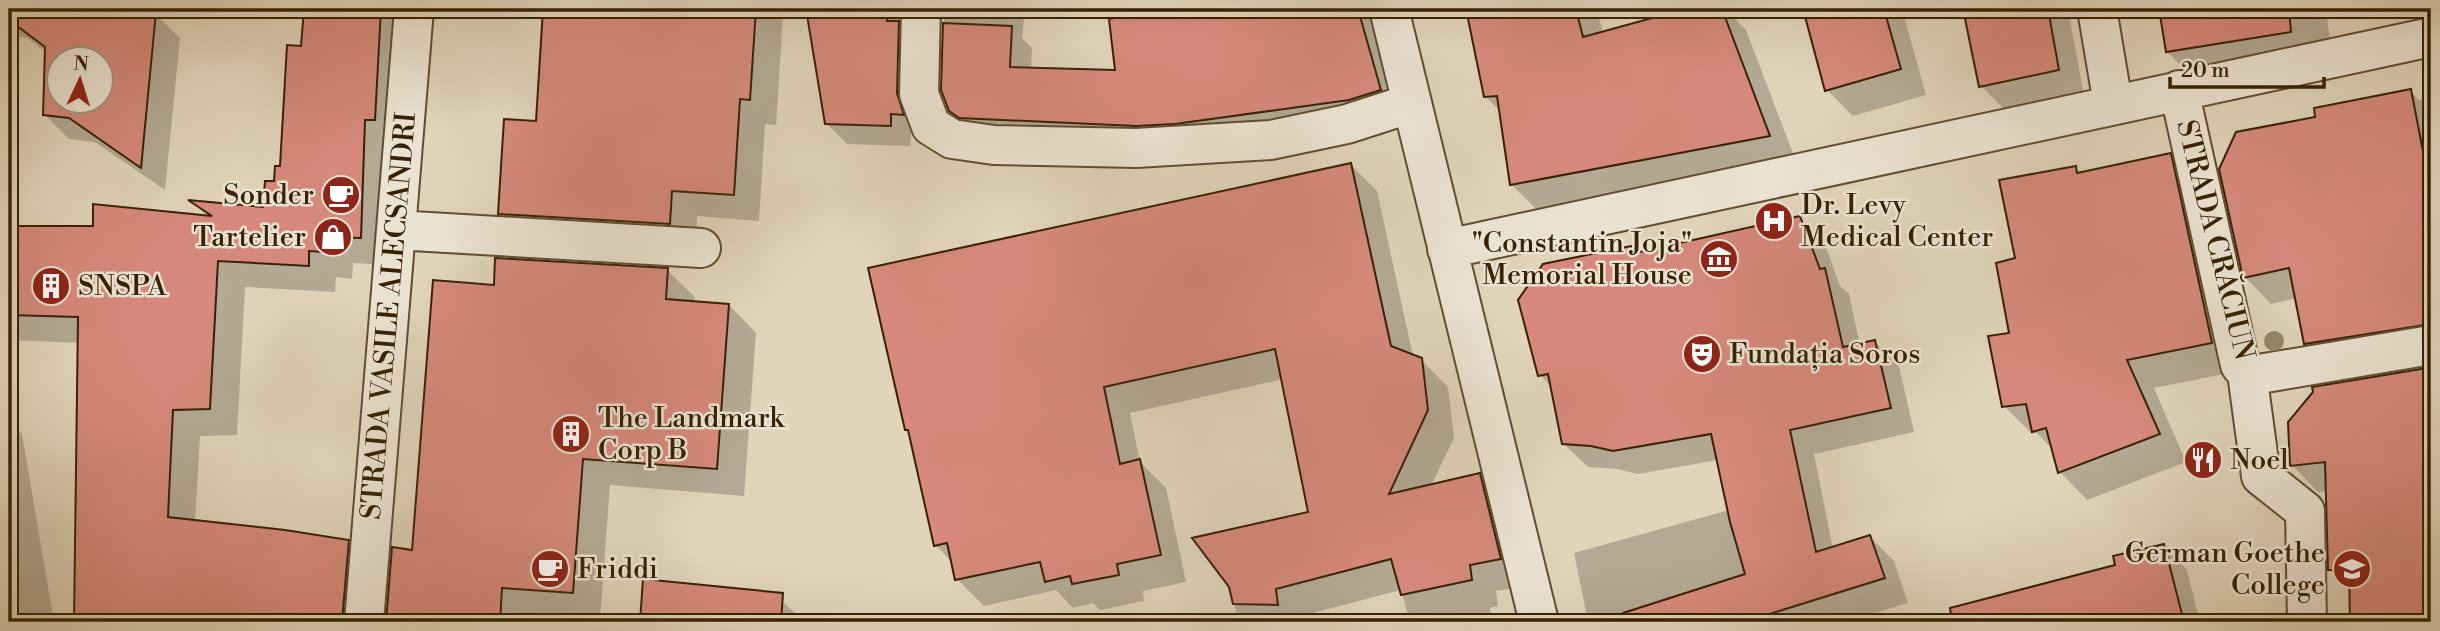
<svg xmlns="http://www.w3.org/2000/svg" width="2440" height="631" viewBox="0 0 2440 631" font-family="'Libre Bodoni',serif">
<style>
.shadow{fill:#0003;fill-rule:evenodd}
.building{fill:#d6897c;stroke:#372203;stroke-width:2;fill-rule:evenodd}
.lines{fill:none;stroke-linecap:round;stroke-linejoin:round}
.minor-casing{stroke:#614e31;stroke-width:42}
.minor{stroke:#ebe3d2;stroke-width:38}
.tree{fill:#948769}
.labels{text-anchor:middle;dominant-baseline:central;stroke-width:5;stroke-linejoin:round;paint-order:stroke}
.poi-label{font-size:28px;fill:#372203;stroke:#ebe3d2;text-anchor:start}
.street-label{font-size:28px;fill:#372203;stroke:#ebe3d2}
</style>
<rect width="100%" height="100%" fill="#e0d4ba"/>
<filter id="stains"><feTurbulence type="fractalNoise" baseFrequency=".00286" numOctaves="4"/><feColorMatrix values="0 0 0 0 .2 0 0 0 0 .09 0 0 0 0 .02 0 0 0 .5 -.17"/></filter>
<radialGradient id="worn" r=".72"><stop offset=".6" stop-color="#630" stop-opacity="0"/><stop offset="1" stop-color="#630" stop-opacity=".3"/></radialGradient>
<path class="shadow" d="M9 9H103L155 14 180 38 165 190 95 142 69 139 44 114 46 52 27 38 9 36ZM60 60H102V102H60Z
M305 9H413L388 265 353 263 352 279 336 277 335 292 245 287 237 435 200 436 195 522 348 542 375 569 371 622H76L80 343 9 340V227H95L209 218 193 202 265 209 281 168 303 48Z
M545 9H778L783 14 776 125 765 124 759 221 697 216 696 249 526 239 500 213 538 123Z
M808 9H935L923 135 911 134 910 146 847 144 826 123Z
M944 9H1025L1022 38 1032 48 1031 70 1117 72 1111 20 1173 9H1371L1400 110 1196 143 971 131 950 110 943 90Z
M1467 9H1597L1603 34 1692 9H1725L1746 30 1797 164 1539 212 1511 184 1501 112 1485 96Z
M1805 9H1902L1926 95 1853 116 1827 90Z
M1965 9H2068L2084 96 2007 112 1981 86Z
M2161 9H2326L2332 56 2192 76 2167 52Z
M2410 91 2419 100 2431 98V353L2332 370 2305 343 2297 298 2271 304 2245 277 2317 119Z
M2170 155 2198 183 2239 371 2154 388 2186 462 2087 500 2060 472 2054 451 2037 433 2032 434 2004 406 2017 260 2075 168 2081 174Z
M1350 164 1377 191 1413 356 1421 360 1448 387 1454 438 1431 486 1480 475 1506 502 1527 586 1496 591 1498 606 1490 608 1493 622H1410L1401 590 1301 616 1303 622H1238L1231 586 1310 513 1283 379 1130 413 1140 462 1166 488 1186 582 1143 591 1144 601 1100 610 1093 603 1073 608 1056 590 984 606 957 579 954 564 935 545 911 434 906 430Z
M1799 218 1824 242 1840 286 1849 294 1860 345 1875 342 1899 366 1914 432 1814 454 1833 549 1870 537 1894 561 1908 603 1845 622H1588L1574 553 1729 510 1718 460 1638 474 1617 469 1588 467 1563 443 1552 387 1540 375 1631 248 1637 254Z
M667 270 695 297 694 303 729 305 756 333 744 496 610 485 600 620 529 614V622H388L394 549 414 553 495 287Z
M2431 369V622H2351V591L2330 570 2327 491 2318 492 2292 465 2314 389Z
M9 420 22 434 54 622H9Z
M2164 546 2187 570 2200 622H1939V620L2025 604Z
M645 581 775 594 804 622H642Z"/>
<path class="building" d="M9 9H112L156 12 141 168 69 118 43 115 45 47 9 20ZM60 60H102V102H60Z
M304 9H381L375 120H365L361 238 326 237 325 252 309 251V266L218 261 210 409 173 410 168 517 285 530 349 540 342 622H74L78 317 9 315V226H93V204L212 216 188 200 263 207 265 181H274L275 166H280L287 45 301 46Z
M543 9H756L750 100 740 99 734 195 672 191 670 224 498 214 504 119 536 121Z
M806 9 888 11 887 21H899L897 93 904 115 891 114V126L825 124Z
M1163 9H1358L1381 90 1349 100 1175 124 1136 126 959 118 949 111 941 90 943 23 1012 26 1010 67 1115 70 1109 19Z
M1466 9H1576L1583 37 1685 9H1722L1770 136 1510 185 1497 96 1484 97Z
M1803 9H1884L1901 69 1825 91Z
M1963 9H2048L2059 70 1979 87Z
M2159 9H2289L2291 32 2166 52Z
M2411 89 2431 193V324L2304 344 2289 268 2243 278 2219 169 2236 132 2315 117 2314 108Z
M2171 153 2212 343 2127 360 2160 434 2058 473 2046 428 2032 432 2026 404 2002 407 1988 336 2009 333 1996 263 2015 258 1999 180 2076 166 2077 173Z
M1351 163 1391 346 1422 358 1428 410 1389 494 1480 473 1501 559 1470 565 1472 580 1401 595 1391 559 1276 589 1278 605 1233 604 1229 587 1192 538 1308 512 1275 349 1104 387 1120 464 1140 459 1161 555 1117 564 1119 575 1072 584 1070 576 1045 582 1040 562 955 580 947 543 934 546 908 430H905L868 268Z
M1800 216 1820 269 1825 268 1843 347 1875 340 1891 408 1790 430 1816 552 1870 535 1885 578 1744 622H1624L1623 613 1745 574 1730 522 1711 434 1613 451 1591 446 1562 444 1548 374 1538 376 1518 300 1543 264 1631 246 1635 253Z
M495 258 668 268 666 299 729 304 717 469 583 459 573 593 502 588 500 622H386L392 547 412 550 433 280 494 285Z
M2427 368 2431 392V622H2350L2349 570H2328L2325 462 2290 466 2288 422 2313 392 2312 387Z
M2164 544 2184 622H1952L1950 608 2115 565 2113 556Z
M643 579 783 593 781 622H640Z"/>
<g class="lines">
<defs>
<path id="minor" d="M921 9 919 94 931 126 952 139 994 145 1136 148 1271 140 1347 124 1412 103
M1389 9 1539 622
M2097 9 2113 104
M2179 90 2240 365 2247 373 2259 374 2431 345
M396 230 701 248
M1447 249 2431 37
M2247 373 2261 476 2305 511 2307 622
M364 622 414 9"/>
</defs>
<use href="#minor" class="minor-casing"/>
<use href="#minor" class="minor"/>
</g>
<circle class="tree" cx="2274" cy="341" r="10"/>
<defs>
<symbol id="cafe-disc" viewBox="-11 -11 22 22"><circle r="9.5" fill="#8f2418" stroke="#ebe3d2"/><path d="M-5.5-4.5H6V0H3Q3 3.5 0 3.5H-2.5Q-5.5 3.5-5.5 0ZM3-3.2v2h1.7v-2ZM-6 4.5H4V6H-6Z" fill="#fff"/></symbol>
<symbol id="hospital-disc" viewBox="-11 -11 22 22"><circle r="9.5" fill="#8f2418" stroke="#ebe3d2"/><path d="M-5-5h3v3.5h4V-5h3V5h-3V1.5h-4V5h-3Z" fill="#fff"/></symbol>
<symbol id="shop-disc" viewBox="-11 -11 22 22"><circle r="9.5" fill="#8f2418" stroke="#ebe3d2"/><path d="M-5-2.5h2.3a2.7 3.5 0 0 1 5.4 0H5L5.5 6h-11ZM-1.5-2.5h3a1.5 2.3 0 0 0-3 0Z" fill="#fff"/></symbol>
<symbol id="museum-disc" viewBox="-11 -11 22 22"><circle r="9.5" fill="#8f2418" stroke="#ebe3d2"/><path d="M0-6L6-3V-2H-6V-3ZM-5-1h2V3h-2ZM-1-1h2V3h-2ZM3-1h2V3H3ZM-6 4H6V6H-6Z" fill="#fff"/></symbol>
<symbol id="building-disc" viewBox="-11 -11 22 22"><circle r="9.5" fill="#8f2418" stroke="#ebe3d2"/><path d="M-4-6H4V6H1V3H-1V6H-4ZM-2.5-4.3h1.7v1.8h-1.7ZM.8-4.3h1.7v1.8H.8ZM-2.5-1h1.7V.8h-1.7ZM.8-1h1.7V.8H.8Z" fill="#fff"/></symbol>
<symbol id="theatre-disc" viewBox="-11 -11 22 22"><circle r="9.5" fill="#8f2418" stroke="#ebe3d2"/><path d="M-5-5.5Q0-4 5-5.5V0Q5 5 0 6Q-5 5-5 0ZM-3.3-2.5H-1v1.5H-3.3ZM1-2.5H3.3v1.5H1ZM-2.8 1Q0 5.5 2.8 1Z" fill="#fff"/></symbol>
<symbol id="restaurant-disc" viewBox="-11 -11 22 22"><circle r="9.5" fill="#8f2418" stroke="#ebe3d2"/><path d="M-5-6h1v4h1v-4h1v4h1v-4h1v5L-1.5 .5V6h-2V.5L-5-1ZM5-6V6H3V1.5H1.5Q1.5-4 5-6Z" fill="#fff"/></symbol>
<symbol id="school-disc" viewBox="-11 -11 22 22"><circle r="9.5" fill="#8f2418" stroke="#ebe3d2"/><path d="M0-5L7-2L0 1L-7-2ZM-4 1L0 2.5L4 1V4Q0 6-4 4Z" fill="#fff"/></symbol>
</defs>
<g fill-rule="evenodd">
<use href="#cafe-disc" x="319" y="173" width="44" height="44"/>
<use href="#hospital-disc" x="1752" y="199" width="44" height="44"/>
<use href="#shop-disc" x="311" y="215" width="44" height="44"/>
<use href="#museum-disc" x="1697" y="237" width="44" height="44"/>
<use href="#building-disc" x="29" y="264" width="44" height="44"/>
<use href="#theatre-disc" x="1680" y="332" width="44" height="44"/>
<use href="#building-disc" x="549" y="412" width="44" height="44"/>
<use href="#restaurant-disc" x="2181" y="438" width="44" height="44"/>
<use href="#cafe-disc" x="528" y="547" width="44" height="44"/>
<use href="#school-disc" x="2330" y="547" width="44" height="44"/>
</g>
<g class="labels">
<g class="poi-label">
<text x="314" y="195" text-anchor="end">Sonder</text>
<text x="1801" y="205">Dr. Levy<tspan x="1801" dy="32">Medical Center</tspan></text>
<text x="306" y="237" text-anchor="end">Tartelier</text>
<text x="1692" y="243" text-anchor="end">"Constantin Joja"<tspan x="1692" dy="32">Memorial House</tspan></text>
<text x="78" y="286">SNSPA</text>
<text x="1729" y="354">Fundația Soros</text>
<text x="598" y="418">The Landmark<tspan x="598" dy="32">Corp B</tspan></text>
<text x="2230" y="460">Noel</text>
<text x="2325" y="553" text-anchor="end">German Goethe<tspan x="2325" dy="32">College</tspan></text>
<text x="577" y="569">Friddi</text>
</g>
<g class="street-label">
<text transform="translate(2215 240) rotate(76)">STRADA CRĂCIUN</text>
<text transform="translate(389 316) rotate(-85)">STRADA VASILE ALECSANDRI</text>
</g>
</g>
<rect width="2440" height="631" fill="none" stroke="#e0d4ba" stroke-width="35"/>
<rect x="10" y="10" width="2419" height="610" fill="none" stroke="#372203" stroke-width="3.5"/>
<rect x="18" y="18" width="2405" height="596" fill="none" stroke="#372203" stroke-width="2"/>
<g transform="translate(80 80) rotate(4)"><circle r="33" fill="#ebe3d2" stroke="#a3967f" stroke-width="2"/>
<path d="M0-5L12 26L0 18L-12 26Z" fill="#8f2418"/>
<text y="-10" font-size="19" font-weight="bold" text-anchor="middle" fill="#372203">N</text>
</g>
<path d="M2170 77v10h154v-10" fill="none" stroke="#372203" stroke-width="3.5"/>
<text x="2181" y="77" font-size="21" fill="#372203" stroke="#ebe3d2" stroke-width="5" paint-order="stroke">20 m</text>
<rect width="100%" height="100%" filter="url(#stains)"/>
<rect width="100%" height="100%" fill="url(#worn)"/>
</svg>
